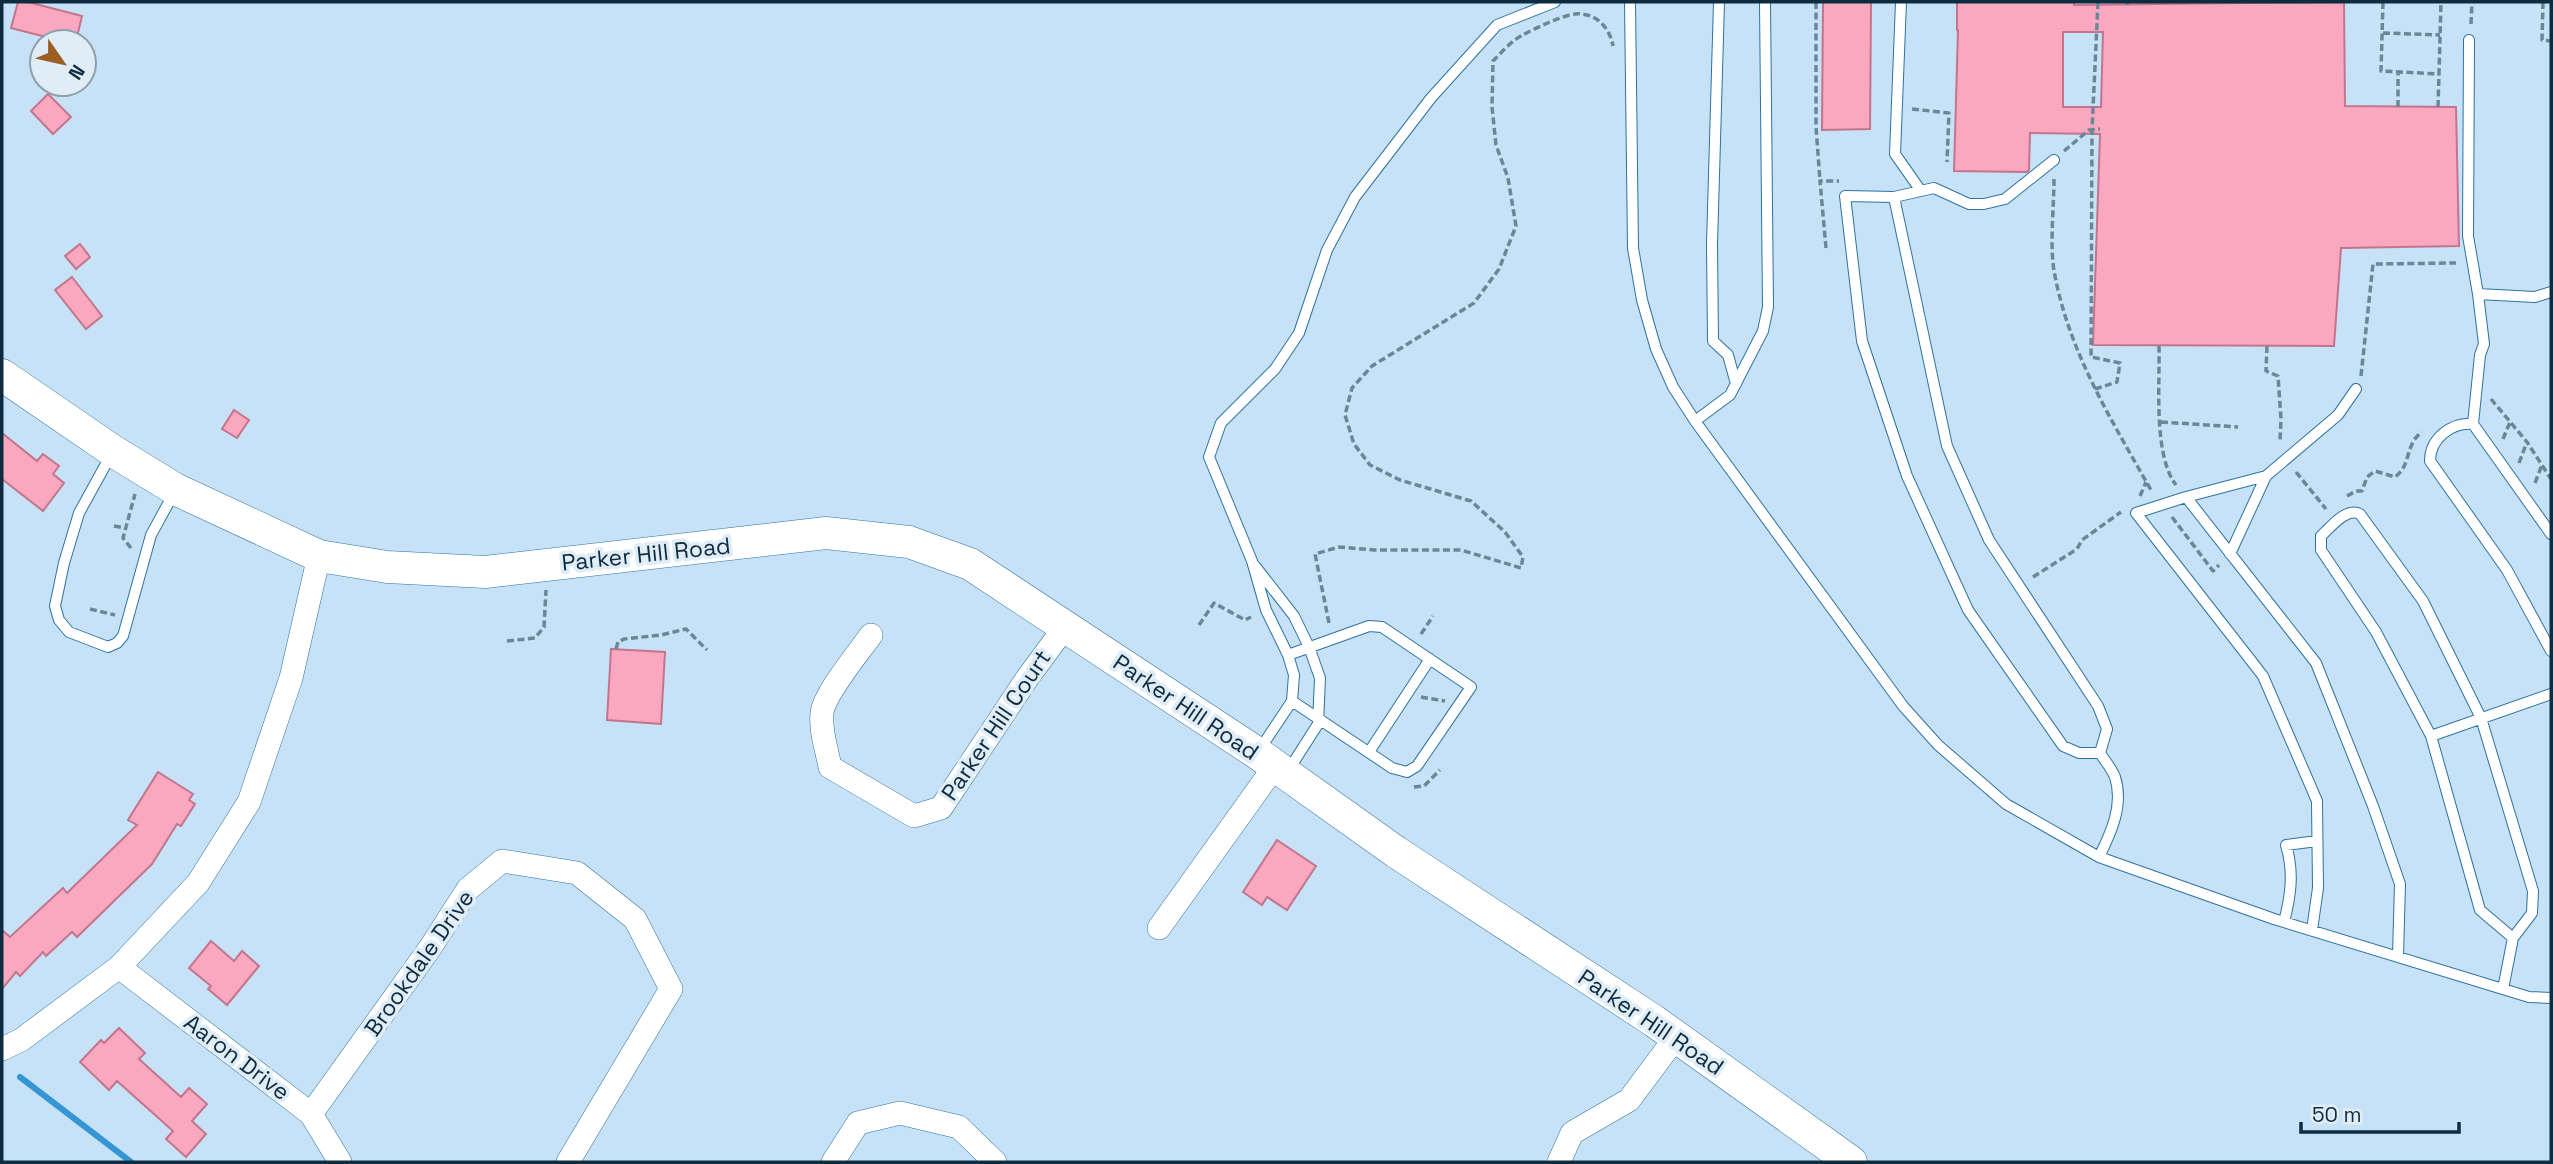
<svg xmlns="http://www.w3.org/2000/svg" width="2553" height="1164" viewBox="0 0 2553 1164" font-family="'Space Grotesk',sans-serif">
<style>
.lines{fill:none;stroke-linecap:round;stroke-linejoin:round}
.stream{stroke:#3696d4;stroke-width:6}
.building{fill:#faa8bf;stroke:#c2758c;stroke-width:2;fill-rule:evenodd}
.lane-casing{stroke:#2d73a1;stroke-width:12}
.street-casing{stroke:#2d73a1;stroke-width:24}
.secondary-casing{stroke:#2d73a1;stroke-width:33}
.path{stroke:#6a879a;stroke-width:3.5;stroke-dasharray:7 3.5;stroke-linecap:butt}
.lane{stroke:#fff;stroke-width:10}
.street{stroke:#fff;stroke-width:23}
.secondary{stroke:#fff;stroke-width:32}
.labels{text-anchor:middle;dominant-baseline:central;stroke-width:7;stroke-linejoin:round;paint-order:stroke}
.street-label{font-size:23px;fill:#0e2c3f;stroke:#e0edf7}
</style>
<rect width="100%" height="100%" fill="#c7e2f6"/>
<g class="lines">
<path class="stream" d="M20 1077 131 1162"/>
</g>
<path class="building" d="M18 2H28L82 16 76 41 51 34 50 38 11 28Z
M1823 2H1871L1870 129 1822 130Z
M1957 2H2074V5L2344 2 2345 106 2456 107 2459 246 2341 248 2334 346 2093 345 2100 134 2030 133 2029 170 2027 172 1954 171 1958 30H1957ZM2063 32H2103L2101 107H2063Z
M48 94 71 117 53 134 31 111Z
M80 244 90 257 76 269 65 256Z
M72 277 102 316 86 329 55 290Z
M234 410 249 420 237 438 222 429Z
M2 433 37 461 43 454 59 466 53 474 64 483 43 511 2 479Z
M611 649 665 652 661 724 607 720Z
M158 772 193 794 189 800 195 804 181 826 177 824 152 864 77 937 72 932 46 956 43 952 20 976 16 972 2 989V930L10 937 63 888 67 893 137 825 128 820Z
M1277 840 1316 866 1287 910 1267 897 1262 905 1243 892Z
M211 941 234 961 242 951 259 966 227 1005 208 989 211 986 189 968Z
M119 1028 145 1053 139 1059 181 1097 189 1088 207 1104 192 1121 206 1134 186 1157 166 1139 173 1131 117 1081 109 1090 80 1062 101 1040 104 1043Z"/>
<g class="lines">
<defs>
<path id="lane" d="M1630 2 1633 248 1642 300 1656 349 1673 387 1695 421 1903 706 1938 745 2006 804 2099 857 2274 919 2529 997 2551 998
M1719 2 1712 244 1713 341 1728 355 1736 384
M1901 2 1895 154 1921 191
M2469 40 2468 236 2478 294
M1894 197 1934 188 1969 204H1984L2005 199 2054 160
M2356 389 2338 415 2266 476 2186 497 2316 663 2373 806 2400 884 2398 956
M1695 421 1730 395 1763 331 1768 307 1765 2
M2473 424 2480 355 2484 344 2478 294 2535 297 2551 292
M112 453 79 513 64 563 55 606 59 620 69 632 108 647 117 643 123 636 151 535 175 491
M2186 497 2136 513 2263 676 2317 801 2318 888 2312 930
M2551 534 2473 424C2452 422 2430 438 2430 461L2507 570 2551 651
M2230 554 2266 476
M1255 566 1294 616 1309 647 1320 678 1318 724 1288 771
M1288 655 1369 626 1382 627 1471 687 1417 766 1407 772 1392 768 1292 701
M2431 736 2551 694
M1258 752 1292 701 1294 675 1288 655 1266 610 1252 561 1209 457 1221 423 1275 369 1299 333 1327 250 1355 197 1431 98 1497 25 1555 2
M1369 752 1430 659
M2099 857C2111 833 2124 805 2115 777 2112 769 2105 761 2100 753L2107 729 2098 706 1989 540 1947 446 1894 197 1845 196 1862 341 1907 476 1968 610 2063 746 2079 753H2100
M2284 922C2291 895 2294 872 2286 845L2317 841
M2503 989 2513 938 2532 913 2533 891 2481 718 2423 601 2360 514C2346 507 2331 527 2321 536V550L2376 632 2431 736 2480 910 2513 938"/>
<path id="street" d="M871 635C859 652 824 694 822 713 820 731 827 750 830 767L914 816 941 808 1028 677 1065 627
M1159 928 1275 766
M119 967 311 1114 340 1162
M2 1049 21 1040 119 967 198 883 249 802 291 678 319 556
M311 1114 430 948 468 889 502 861 577 873 635 919 671 989 568 1162
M833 1162 858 1123 900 1113 959 1127 995 1162
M1559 1162 1572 1133 1629 1100 1676 1037"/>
<path id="secondary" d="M2 375 113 451 175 489 319 556 387 567 485 572 826 533 909 542 970 564 1257 753 1396 852 1654 1021 1851 1162"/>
</defs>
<use href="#lane" class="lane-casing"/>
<use href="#street" class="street-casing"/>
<use href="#secondary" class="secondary-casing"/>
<path class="path" d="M1816 2V127L1820 181
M2383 2 2381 71 2439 74 2441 2
M2543 2 2542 40 2551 41
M2185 4V2
M2127 5V2
M2471 24 2472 2
M2383 33 2440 35
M2398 107V72
M2438 107 2439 74
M1912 109 1949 113 1947 162
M2064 151 2089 130 2100 129
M2054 179C2054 208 2049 249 2055 276 2070 355 2114 424 2152 492
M1826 248 1820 181H1839
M2159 346C2160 383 2153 455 2176 485
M2267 346 2266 371 2278 376 2281 419 2280 442
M2361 376 2373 264 2456 263
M2095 389 2117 382 2120 363 2091 357 2092 130 2098 2
M2491 399 2527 442 2551 479
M2161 422 2238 427
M2503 439 2510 422
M2519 463 2527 442
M2296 472 2326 509
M2535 483 2542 465
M2140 496 2146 482
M2347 496 2356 491H2362L2367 477 2375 471 2395 477C2412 465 2404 445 2422 432
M2172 517 2213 571 2219 565
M114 526 126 528
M131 548 123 538 135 494
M2033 577 2077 549 2082 540 2121 512
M90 609 115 615
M1329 623 1315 554 1339 547 1374 550H1461L1521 568 1523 557 1505 532 1471 501 1400 480 1370 465 1354 444 1345 415 1352 388 1372 366 1474 303 1499 269 1516 226 1508 178 1496 145 1492 107 1493 61C1502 52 1512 40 1523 35 1531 30 1566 14 1575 14 1596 12 1610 28 1613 46
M1199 625 1214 603 1245 620 1251 617
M1421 634 1433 616
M507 641 535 638 544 627 546 590
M616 649 618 642 624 639 661 635 686 629 707 650
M1421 697 1445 701
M1414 787 1424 786 1440 770"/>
<use href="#lane" class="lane"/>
<use href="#street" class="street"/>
<use href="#secondary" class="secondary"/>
</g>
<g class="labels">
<g class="street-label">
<text transform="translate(646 554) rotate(-6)">Parker Hill Road</text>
<text transform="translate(1186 707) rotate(34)">Parker Hill Road</text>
<text transform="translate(996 725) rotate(-56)">Parker Hill Court</text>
<text transform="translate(419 963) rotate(-55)">Brookdale Drive</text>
<text transform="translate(1651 1022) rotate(34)">Parker Hill Road</text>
<text transform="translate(237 1057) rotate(37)">Aaron Drive</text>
</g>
</g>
<rect width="2553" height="1164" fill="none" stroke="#0e2c3f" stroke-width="7"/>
<g transform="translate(63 63) rotate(124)"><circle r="33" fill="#e0edf7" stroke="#8ca0ad" stroke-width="2"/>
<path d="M0-5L12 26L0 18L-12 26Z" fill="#9c5f23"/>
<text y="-10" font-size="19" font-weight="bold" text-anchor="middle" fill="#0e2c3f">N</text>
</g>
<path d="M2301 1122v10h158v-10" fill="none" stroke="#0e2c3f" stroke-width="3.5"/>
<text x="2312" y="1122" font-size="21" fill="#0e2c3f" stroke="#e0edf7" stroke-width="5" paint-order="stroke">50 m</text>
</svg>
